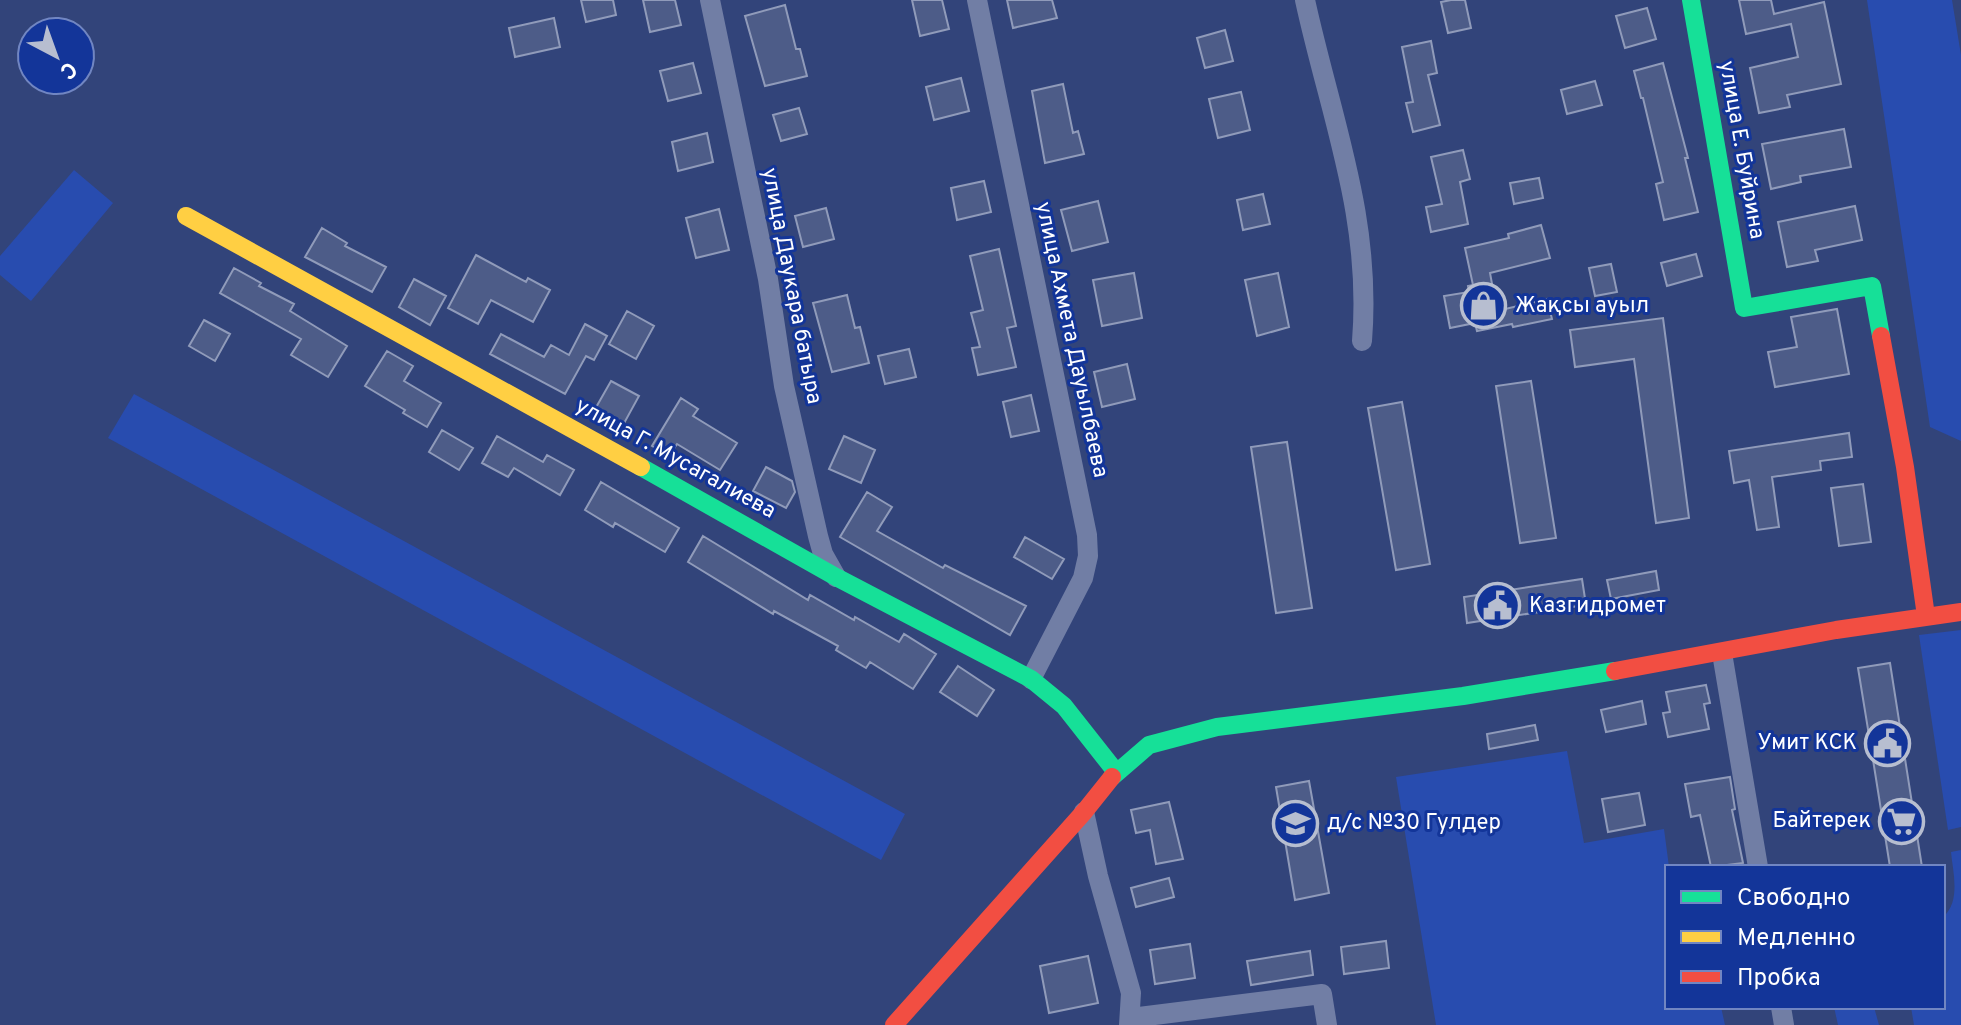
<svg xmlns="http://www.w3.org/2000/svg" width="1961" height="1025" viewBox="0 0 1961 1025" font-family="Overpass,sans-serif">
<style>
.green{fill:#284caf}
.building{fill:#4d5c88;stroke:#909bba;stroke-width:2}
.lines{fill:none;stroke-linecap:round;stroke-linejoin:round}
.street{stroke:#717ea5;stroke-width:20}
.fast{stroke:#16e098;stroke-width:18}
.slow{stroke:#ffcf43;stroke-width:18}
.jam{stroke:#f24e42;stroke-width:18}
.labels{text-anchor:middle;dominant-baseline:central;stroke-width:6;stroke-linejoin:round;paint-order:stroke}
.street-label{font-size:22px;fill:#fff;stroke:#133599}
.poi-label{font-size:22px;fill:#fff;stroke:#133599;text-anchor:start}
</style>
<rect width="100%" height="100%" fill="#32447a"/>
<path class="green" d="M1867 0H1952L1961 55V441L1930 427Z
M74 170 113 203 31 301 0 275V256Z
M134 394 905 814 881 860 108 438Z
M1961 630V827L1948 830 1919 635Z
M1567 751 1584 843 1664 829 1669 867H1667V1007H1721L1725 1025H1436L1396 777Z
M1961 850V1025H1914L1911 1007H1943V917C1961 901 1953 873 1951 852Z
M1834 1007H1874L1879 1025H1838Z"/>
<path class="building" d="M581 0H613L616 15 586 22Z
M643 0H675L681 25 650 32Z
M912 0H942L949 29 920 36Z
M1007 0H1052L1057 18 1013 28Z
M1451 0H1465L1471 28 1448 33 1441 2Z
M1739 0H1771L1774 14 1824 2 1841 84 1787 95 1790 107 1759 113 1750 68 1798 57 1791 24 1746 34Z
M785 5 796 49H800L807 76 765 86 745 16Z
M1647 8 1656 39 1625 48 1616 16Z
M554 18 560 47 515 57 509 28Z
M1225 30 1233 61 1205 68 1197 38Z
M1431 41 1437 73 1428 75 1440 125 1413 132 1406 103 1413 102 1402 47Z
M693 63 701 93 668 101 660 71Z
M1663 63 1688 158H1685L1698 212 1664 220 1656 184 1663 182 1643 98H1641L1634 71Z
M961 78 969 111 934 120 926 87Z
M1595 81 1602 105 1567 114 1561 90Z
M1063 84 1073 133 1078 131 1084 154 1045 163 1032 91Z
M1241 92 1250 130 1218 138 1209 99Z
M799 108 807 134 781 141 773 115Z
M1844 129 1851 167 1800 176 1801 182 1771 189 1762 144Z
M707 133 713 162 678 171 672 142Z
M1463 150 1470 179 1460 182 1468 224 1431 232 1426 207 1442 204 1431 157Z
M1539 178 1543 198 1514 204 1510 183Z
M984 181 991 212 957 220 951 188Z
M1263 194 1270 224 1243 230 1237 200Z
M1098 201 1108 242 1072 251 1061 210Z
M1855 206 1862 240 1815 250 1818 261 1787 267 1778 222Z
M826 208 834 239 803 247 795 216Z
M719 209 729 250 696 258 686 218Z
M1541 225 1550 258 1490 273 1497 311 1547 299 1552 319 1513 327 1512 324 1477 331 1475 323 1450 328 1444 296 1469 292 1468 286 1473 285 1465 248 1509 238 1508 234Z
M322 228 347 243 345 246 386 267 372 292 305 257Z
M999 249 1016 326 1007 328 1016 367 978 375 972 348 980 347 971 313 983 310 970 256Z
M1696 254 1702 276 1667 286 1661 263Z
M476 255 526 282 528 278 550 290 533 322 491 300 478 324 448 308Z
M1611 264 1617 292 1595 296 1589 268Z
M234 268 261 283 259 286 294 304 290 311 347 346 328 377 291 355 301 339 220 293Z
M1134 273 1142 318 1102 326 1093 280Z
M1278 273 1289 327 1257 336 1245 280Z
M414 279 446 296 430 325 399 307Z
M847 295 855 328 860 327 869 363 832 372 813 303Z
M1837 309 1849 374 1775 387 1768 352 1797 347 1791 317Z
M627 311 654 326 636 359 609 344Z
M1663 318 1689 518 1656 523 1634 359 1575 367 1570 330Z
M204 320 230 334 215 361 189 346Z
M585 324 607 336 594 360 586 356 565 394 490 354 501 334 544 357 551 345 569 355Z
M909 349 916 377 885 384 878 356Z
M387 351 413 366 404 381 441 403 427 427 403 413 405 410 365 386Z
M1127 364 1135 399 1102 407 1094 372Z
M611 381 639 396 622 427 594 411Z
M1531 381 1556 538 1520 543 1496 386Z
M1031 395 1039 431 1011 437 1003 402Z
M681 398 698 409 693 416 737 443 720 470 677 444 669 456 652 446Z
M1402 402 1430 564 1396 570 1368 408Z
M442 430 473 448 459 470 429 452Z
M1849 433 1852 457 1820 461 1821 470 1772 477 1779 527 1757 530 1749 480 1734 483 1729 451Z
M497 436 543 462 547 455 574 470 560 495 514 468 508 477 482 463Z
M844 436 875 450 861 483 829 469Z
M1287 442 1312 608 1276 613 1251 447Z
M766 467 792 481 795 492 786 508 753 491Z
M601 482 679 528 665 552 615 523 613 527 585 510Z
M1863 484 1871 542 1839 546 1831 488Z
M867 492 892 507 877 531 943 568 945 565 1026 606 1010 635 840 537Z
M703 536 808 600 810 595 854 620 855 617 899 642 904 634 936 654 913 689 870 662 866 668 836 650 838 646 774 611 773 614 688 562Z
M1025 537 1064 559 1052 579 1014 557Z
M1656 571 1659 590 1611 599 1607 580Z
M1582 579 1586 605 1467 623 1464 597Z
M1890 663 1922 867H1890L1874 766 1858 668Z
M958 666 994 690 977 716 940 692Z
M1706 685 1710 703 1704 704 1709 729 1668 737 1663 713 1670 712 1666 692Z
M1642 701 1646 724 1606 732 1601 710Z
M1535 725 1538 740 1489 749 1487 734Z
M1730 777 1735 809 1732 810 1743 863 1711 867 1700 815 1691 817 1685 784Z
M1309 781 1329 893 1295 900 1276 787Z
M1639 793 1645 825 1608 832 1602 799Z
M1169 802 1183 859 1156 864 1150 830 1136 833 1131 810Z
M1169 878 1174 897 1136 907 1131 888Z
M1386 941 1389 968 1344 974 1341 947Z
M1190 944 1195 978 1155 984 1150 950Z
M1310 951 1313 975 1251 985 1247 961Z
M1088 956 1098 1003 1049 1013 1040 966Z"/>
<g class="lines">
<path class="street" d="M710 0 768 279 784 386 818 536 823 554 836 577
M977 0 1087 535 1088 556 1083 578 1031 679
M1305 0C1331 119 1372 217 1362 341
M1722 653 1758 867
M1084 812 1098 876 1131 993 1129 1025
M1781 1007 1784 1025
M1131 1018 1322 994 1327 1025"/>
<path class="fast" d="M1691 0 1744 308 1872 286 1881 336
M641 467 836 577 1031 679 1064 706 1116 772
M1112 777 1149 745 1217 727 1463 696 1615 671"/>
<path class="slow" d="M186 216 641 467"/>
<path class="jam" d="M1881 336 1905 467 1926 616
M1615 671 1836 630 1961 612
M894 1025 1084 812 1112 777"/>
</g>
<defs>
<symbol id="shop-ring" viewBox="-11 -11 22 22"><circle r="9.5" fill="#133599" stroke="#b7bed0" stroke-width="1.5"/><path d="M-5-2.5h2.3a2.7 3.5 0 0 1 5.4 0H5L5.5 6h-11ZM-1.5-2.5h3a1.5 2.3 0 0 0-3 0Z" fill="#b7bed0"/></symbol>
<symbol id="civic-ring" viewBox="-11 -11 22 22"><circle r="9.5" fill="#133599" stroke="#b7bed0" stroke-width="1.5"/><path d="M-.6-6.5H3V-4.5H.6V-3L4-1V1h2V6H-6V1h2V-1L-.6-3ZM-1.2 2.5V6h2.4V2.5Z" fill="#b7bed0"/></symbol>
<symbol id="supermarket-ring" viewBox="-11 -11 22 22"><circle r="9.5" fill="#133599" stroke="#b7bed0" stroke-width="1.5"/><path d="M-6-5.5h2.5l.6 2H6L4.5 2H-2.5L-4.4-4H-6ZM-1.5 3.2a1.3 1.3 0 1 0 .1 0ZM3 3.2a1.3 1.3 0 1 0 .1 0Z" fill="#b7bed0"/></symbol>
<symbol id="school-ring" viewBox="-11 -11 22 22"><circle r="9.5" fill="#133599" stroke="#b7bed0" stroke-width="1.5"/><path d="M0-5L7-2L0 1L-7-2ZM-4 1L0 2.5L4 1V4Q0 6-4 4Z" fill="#b7bed0"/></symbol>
</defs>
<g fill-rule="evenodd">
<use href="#shop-ring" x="1458" y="280" width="51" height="51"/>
<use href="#civic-ring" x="1472" y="580" width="51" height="51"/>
<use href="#civic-ring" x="1862" y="718" width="51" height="51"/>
<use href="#supermarket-ring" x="1876" y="796" width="51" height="51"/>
<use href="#school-ring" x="1270" y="798" width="51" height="51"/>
</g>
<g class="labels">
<g class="street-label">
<text transform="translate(1741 150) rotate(80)">улица Е. Буйрина</text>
<text transform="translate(791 286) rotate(79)">улица Даукара батыра</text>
<text transform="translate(1071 340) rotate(78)">улица Ахмета Дауылбаева</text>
<text transform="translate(675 459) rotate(29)">улица Г. Мусагалиева</text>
</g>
<g class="poi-label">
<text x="1515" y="306">Жақсы ауыл</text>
<text x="1529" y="606">Казгидромет</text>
<text x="1857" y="743" text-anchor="end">Умит КСК</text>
<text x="1871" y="821" text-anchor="end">Байтерек</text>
<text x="1327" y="823">д/с №30 Гулдер</text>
</g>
</g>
<rect x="1665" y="865" width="280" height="144" fill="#133599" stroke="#7186c2" stroke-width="2"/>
<rect x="1681" y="891" width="40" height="12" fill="#16e098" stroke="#7186c2" stroke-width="2"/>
<text x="1737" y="905" font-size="24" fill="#ffffff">Свободно</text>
<rect x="1681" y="931" width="40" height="12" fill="#ffcf43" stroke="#7186c2" stroke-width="2"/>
<text x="1737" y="945" font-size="24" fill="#ffffff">Медленно</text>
<rect x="1681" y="971" width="40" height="12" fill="#f24e42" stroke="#7186c2" stroke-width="2"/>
<text x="1737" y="985" font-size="24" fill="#ffffff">Пробка</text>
<g transform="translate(56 56) rotate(139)"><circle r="38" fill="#133599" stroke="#7186c2" stroke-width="2"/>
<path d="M0-6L14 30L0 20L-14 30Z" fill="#b7bed0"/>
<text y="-12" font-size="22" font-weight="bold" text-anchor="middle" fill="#ffffff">С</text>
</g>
</svg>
